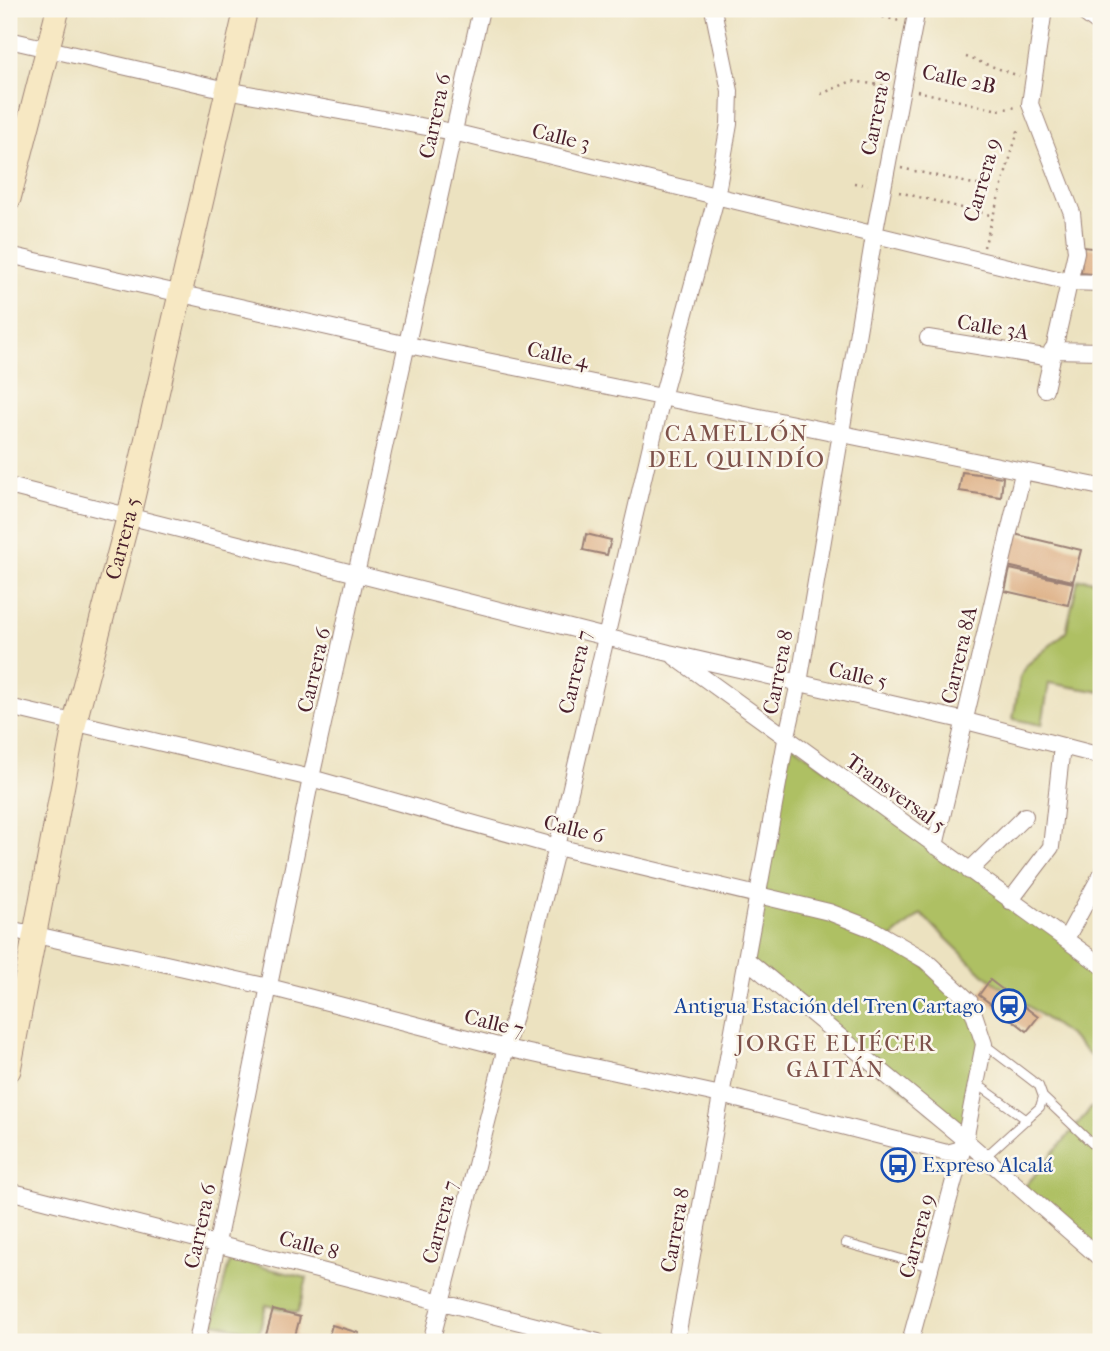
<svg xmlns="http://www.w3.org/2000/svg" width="1110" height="1351" viewBox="0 0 1110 1351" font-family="'IM FELL French Canon',serif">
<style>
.green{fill:#aec064;stroke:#7c7048;stroke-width:2}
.building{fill:#deb187}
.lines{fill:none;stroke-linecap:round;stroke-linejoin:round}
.service-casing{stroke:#9b8076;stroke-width:10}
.minor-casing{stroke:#9b8076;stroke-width:18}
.secondary-casing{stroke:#9b8076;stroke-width:25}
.path{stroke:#9b8076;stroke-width:2.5;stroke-dasharray:2 5;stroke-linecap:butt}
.service{stroke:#fff;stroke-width:8}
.minor{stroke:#fff;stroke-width:16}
.secondary{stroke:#f7e8c3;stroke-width:23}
.labels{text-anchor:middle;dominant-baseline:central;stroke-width:5;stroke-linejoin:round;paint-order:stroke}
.street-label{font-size:21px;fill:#4a1f2b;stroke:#fbf7ec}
.transit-label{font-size:21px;fill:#164399;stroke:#fbf7ec;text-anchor:end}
.neighbourhood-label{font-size:23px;letter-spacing:2px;fill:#7e524b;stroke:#fbf7ec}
</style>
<rect width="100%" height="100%" fill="#fbf7ec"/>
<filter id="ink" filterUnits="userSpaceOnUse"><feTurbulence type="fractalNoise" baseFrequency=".0143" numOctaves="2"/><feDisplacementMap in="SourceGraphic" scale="14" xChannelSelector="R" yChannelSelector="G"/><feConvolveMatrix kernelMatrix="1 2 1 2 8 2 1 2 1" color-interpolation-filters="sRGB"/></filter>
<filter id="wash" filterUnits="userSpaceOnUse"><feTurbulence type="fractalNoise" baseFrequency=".00686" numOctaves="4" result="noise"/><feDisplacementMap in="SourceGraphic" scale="28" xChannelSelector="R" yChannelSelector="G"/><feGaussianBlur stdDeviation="1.57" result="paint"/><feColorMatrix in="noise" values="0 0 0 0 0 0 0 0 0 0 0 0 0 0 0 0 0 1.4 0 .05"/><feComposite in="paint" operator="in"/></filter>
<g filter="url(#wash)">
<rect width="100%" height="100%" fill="#ece2c0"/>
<path class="green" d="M1085 579 1101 583V692L1049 683 1042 725 1013 719 1020 677 1027 665 1066 632 1078 580Z
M790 743 1101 965V1065L1070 1036 983 974 921 914 890 939 970 1002 984 1044 965 1140 747 960Z
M1092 1107 1101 1115V1255L1022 1190Z
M230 1259 307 1278 298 1313 266 1305 259 1333 214 1323Z"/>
<g id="blocks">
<path class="building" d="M1083 247 1101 249V275L1081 273Z
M962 472 1003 477 1001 497 959 491Z
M586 534 611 540 607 555 583 550Z
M1014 534 1081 550 1073 581 1007 566Z
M1010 569 1073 583 1068 605 1005 591Z
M990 980 1038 1017 1027 1031 979 995Z
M273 1310 300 1317 295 1336 314 1342H264Z
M332 1325 359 1333 357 1342H327Z"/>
</g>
</g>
<g filter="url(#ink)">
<use href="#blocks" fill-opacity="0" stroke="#9b8076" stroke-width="2"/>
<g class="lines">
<defs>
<path id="service" d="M984 1044 1039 1086 1043 1097 1040 1107 985 1157
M976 1083 1027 1120
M1043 1097 1101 1152
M845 1243 930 1267"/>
<path id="minor" d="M1044 9 1030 104 1072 213 1076 252 1045 389
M1079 9 1101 26
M9 40 227 90 453 132 1069 282 1101 283
M9 255 408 345 1101 487
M928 338 1051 358
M1052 350 1101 351
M9 486 669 653 966 721 1101 756
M675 657 1101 965
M9 707 311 778 557 847 829 912 870 928 925 960 970 1002 984 1044 965 1140 910 1342
M935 846 1023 473
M969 871 1025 816
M1010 901 1051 847 1062 746
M9 929 269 987 506 1048 721 1095 947 1153 958 1150 965 1140
M1067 937 1101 875
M747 960 965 1140 1101 1259
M9 1191 598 1342
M197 1342 311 778 481 9
M431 1342 557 847 662 398 716 198 729 124 730 91 713 9
M676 1342 786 740 799 683 874 236 917 9"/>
<g id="secondary">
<path d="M9 199 58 9"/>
<path id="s1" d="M9 1070 75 721 129 515 246 9"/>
</g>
</defs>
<use href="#service" class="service-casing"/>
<use href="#minor" class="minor-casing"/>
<use href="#secondary" class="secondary-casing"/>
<path class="path" d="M869 14 900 21
M966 57 1019 76
M917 91 998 110 1017 107
M821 94 852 81 886 86
M901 168 982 186
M854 183 868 185
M899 192 994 216
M984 247 1018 131 1022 128"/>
<use href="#service" class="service"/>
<use href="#minor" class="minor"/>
<use href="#secondary" class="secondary"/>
</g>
</g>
<defs>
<symbol id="station-ring" viewBox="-11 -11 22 22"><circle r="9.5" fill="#fbf7ec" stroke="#1a4fb4" stroke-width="1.5"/><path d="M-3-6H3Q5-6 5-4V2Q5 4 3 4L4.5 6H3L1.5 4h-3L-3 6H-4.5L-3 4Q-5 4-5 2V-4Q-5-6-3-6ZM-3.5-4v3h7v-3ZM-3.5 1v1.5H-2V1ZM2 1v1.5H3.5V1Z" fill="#1a4fb4"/></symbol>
<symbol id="bus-ring" viewBox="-11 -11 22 22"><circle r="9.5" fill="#fbf7ec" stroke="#1a4fb4" stroke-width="1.5"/><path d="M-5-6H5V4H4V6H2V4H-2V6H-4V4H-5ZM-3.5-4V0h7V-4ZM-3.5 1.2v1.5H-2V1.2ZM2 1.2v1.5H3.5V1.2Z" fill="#1a4fb4"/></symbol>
</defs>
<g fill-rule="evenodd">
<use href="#station-ring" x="990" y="987" width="38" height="38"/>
<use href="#bus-ring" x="879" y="1146" width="38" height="38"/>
</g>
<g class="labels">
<g class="street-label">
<text transform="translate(959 79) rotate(12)">Calle 2B</text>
<text transform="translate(876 113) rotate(-79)">Carrera 8</text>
<text transform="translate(435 116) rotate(-78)">Carrera 6</text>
<text transform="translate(561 137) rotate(14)">Calle 3</text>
<text transform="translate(982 180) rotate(-74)">Carrera 9</text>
<text transform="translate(993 327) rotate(9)">Calle 3A</text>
<text transform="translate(558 355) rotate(12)">Calle 4</text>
<text stroke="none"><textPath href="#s1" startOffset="544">Carrera 5</textPath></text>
<text transform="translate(959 655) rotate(-77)">Carrera 8A</text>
<text transform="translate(314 670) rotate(-77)">Carrera 6</text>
<text transform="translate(575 672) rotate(-77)">Carrera 7</text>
<text transform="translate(778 672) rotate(-79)">Carrera 8</text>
<text transform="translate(858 675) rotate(13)">Calle 5</text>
<text transform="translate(896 793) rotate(36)">Transversal 5</text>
<text transform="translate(574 829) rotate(14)">Calle 6</text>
<text transform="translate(494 1023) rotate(14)">Calle 7</text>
<text transform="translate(440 1222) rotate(-75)">Carrera 7</text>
<text transform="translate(200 1226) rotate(-78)">Carrera 6</text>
<text transform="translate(675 1230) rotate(-80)">Carrera 8</text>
<text transform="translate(917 1236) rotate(-75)">Carrera 9</text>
<text transform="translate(309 1245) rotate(15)">Calle 8</text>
</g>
<g class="transit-label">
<text x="984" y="1006">Antigua Estación del Tren Cartago</text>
<text x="922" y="1165" text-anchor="start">Expreso Alcalá</text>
</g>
<g class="neighbourhood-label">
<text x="737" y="433">CAMELLÓN<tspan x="737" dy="26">DEL QUINDÍO</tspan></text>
<text x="836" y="1043">JORGE ELIÉCER<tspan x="836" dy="26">GAITÁN</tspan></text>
</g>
</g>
<rect width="1110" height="1351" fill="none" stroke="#fbf7ec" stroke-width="35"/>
</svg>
